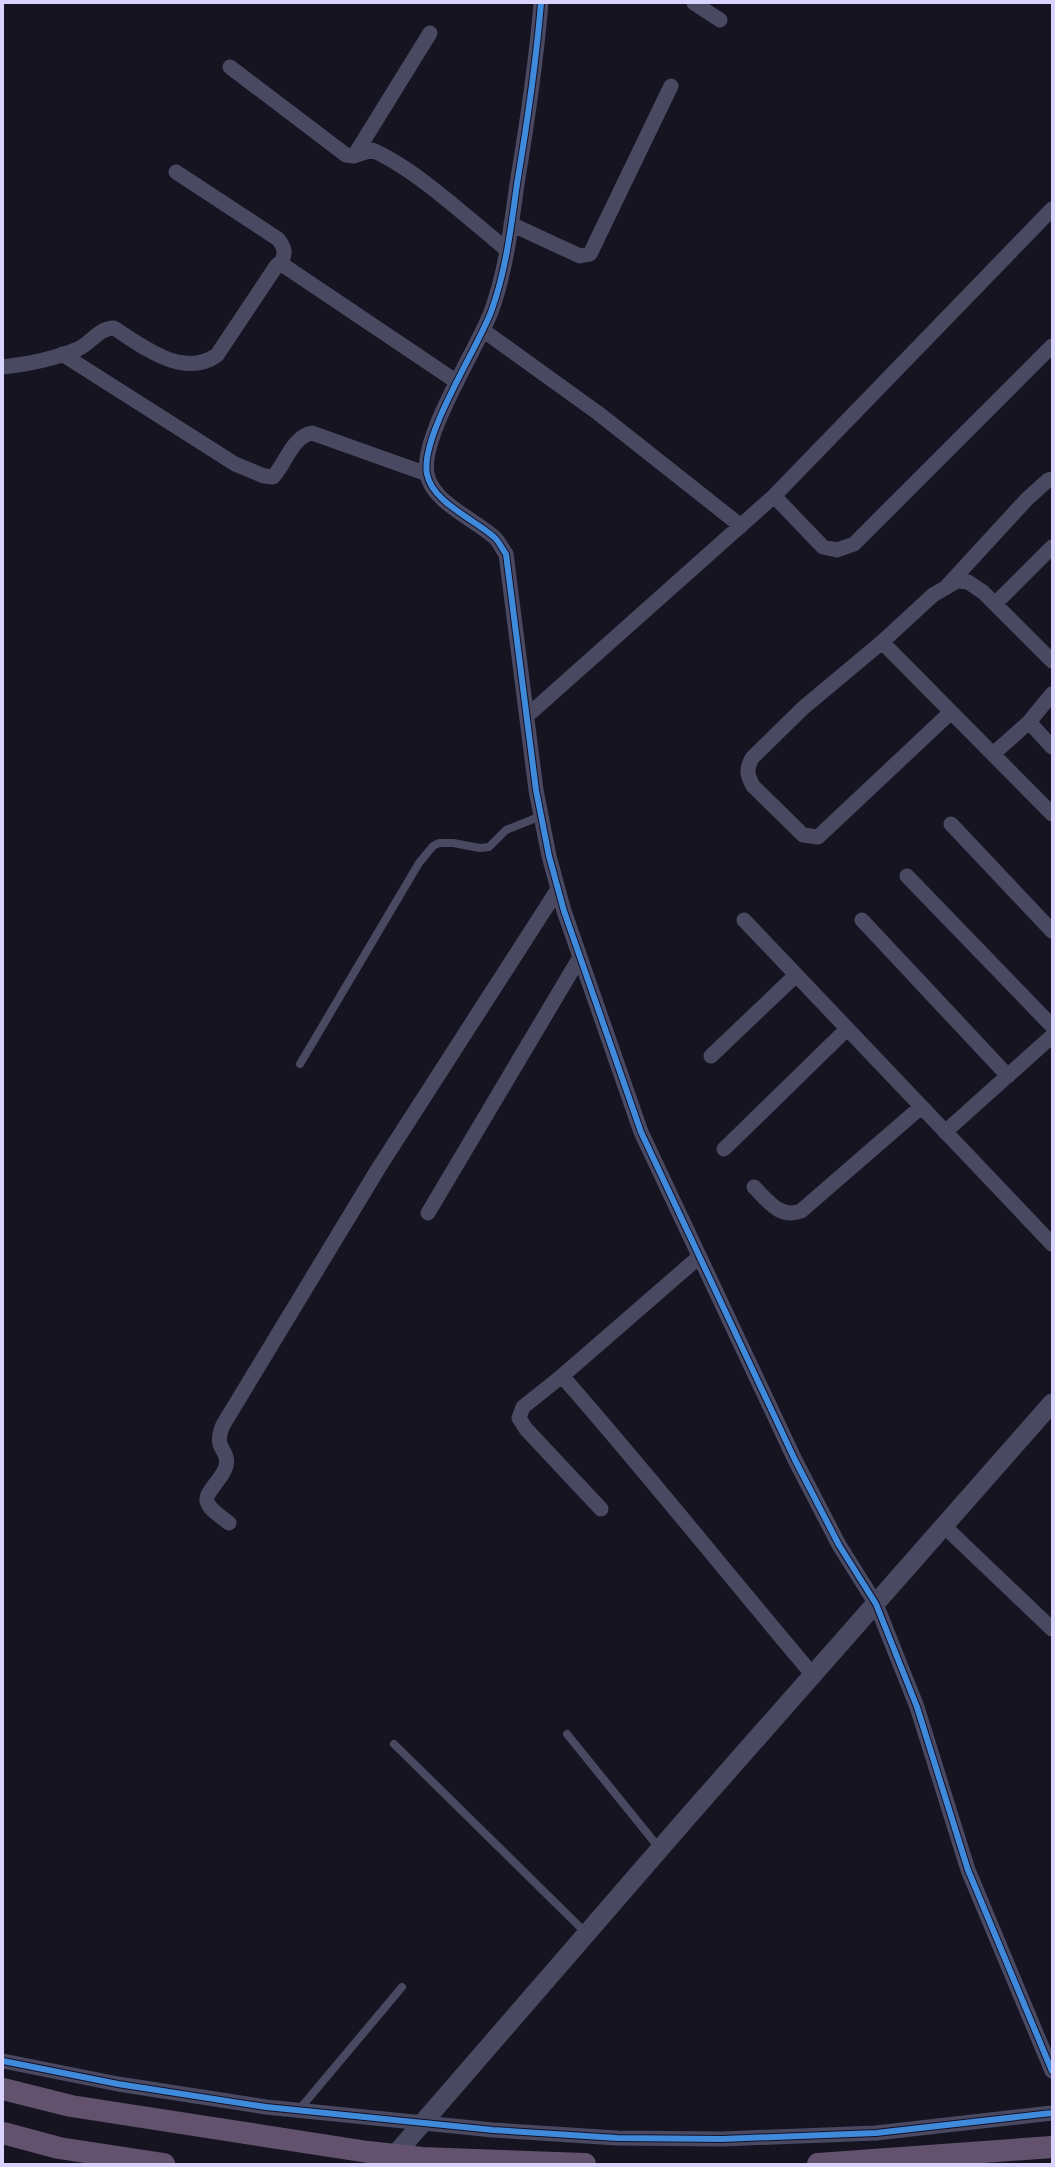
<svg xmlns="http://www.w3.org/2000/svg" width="1055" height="2167" viewBox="0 0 1055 2167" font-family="'Fira Sans Condensed',sans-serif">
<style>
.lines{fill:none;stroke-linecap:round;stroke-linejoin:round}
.service{stroke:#4a4962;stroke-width:8}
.minor{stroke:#4a4962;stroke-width:15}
.tertiary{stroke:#4a4962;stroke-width:19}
.trunk{stroke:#62526e;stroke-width:22}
.cycleway-casing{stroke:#130f26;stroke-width:8}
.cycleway{stroke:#408adc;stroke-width:6}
</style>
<rect width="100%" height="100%" fill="#161421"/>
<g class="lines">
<path class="service" d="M300 1064 419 863 433 846 439 843H453L480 848 489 847 506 830 541 816
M567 1734 660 1849
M394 1744 587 1934
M298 2111 402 1987"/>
<path class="minor" d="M541 3C536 64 527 124 517 184 511 227 506 271 491 312 476 351 420 437 427 474 432 502 474 519 494 537 499 541 502 549 506 554L536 790 549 856 564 911 641 1132 795 1460 839 1545 876 1604 917 1707 968 1870 1052 2071
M694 3 720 20
M230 67 346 155 354 156 372 150C416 169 469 219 507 250
M354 156 430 33
M176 172 278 239C285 248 286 253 281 263
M511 224 580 256 590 254 671 86
M484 331 598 413 741 526
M62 354 235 464 264 476 273 477C286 463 292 437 312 433L427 474
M3 367C29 364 54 359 78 349 91 343 99 328 114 328 144 347 183 379 217 355L277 265 280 263 457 382
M774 496 823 547 837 550 854 544 1052 346
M947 586 1027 499 1048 480 1052 479
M995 604 1052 547
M882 642 1052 814
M951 712 818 837 803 835 753 786C747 775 746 769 752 758L803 708 882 642 933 595 957 581 968 582 983 592 1052 661
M527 716 774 496 1052 209
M1029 722 1052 747
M993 754 1029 722 1052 694
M951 824 1052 931
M907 876 1052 1026
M744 920 1052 1244
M862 920 1008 1076
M711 1056 796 975
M945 1132 1052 1036
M724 1149 847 1029
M754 1187C768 1201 780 1219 801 1211L921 1107
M428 1213 580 957
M562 1376C648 1474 729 1576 813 1675
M601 1509 526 1429 519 1418 523 1407 562 1376 699 1257
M229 1523C223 1518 209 1510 207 1501 205 1492 224 1477 226 1466 230 1448 212 1451 223 1425L378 1169 558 889
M944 1526 1052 1629
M3 2061 118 2084 266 2107 493 2130 617 2138 722 2139 876 2133 1052 2113"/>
<path class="tertiary" d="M387 2164 685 1820 1052 1403"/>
<path class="trunk" d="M3 2089 71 2106 368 2152 422 2158 585 2164
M3 2133 59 2148 164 2164
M818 2164 1052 2147"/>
<defs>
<path id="cycleway" d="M541 3C536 64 527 124 517 184 511 227 506 271 491 312 476 351 420 437 427 474 432 502 474 519 494 537 499 541 502 549 506 554L536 790 549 856 564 911 641 1132 795 1460 839 1545 876 1604 917 1707 968 1870 1052 2071
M3 2061 118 2084 266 2107 493 2130 617 2138 722 2139 876 2133 1052 2113"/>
</defs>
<use href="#cycleway" class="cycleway-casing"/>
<use href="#cycleway" class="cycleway"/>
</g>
<rect width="1055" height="2167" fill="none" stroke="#d9d4ff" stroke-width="8"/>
</svg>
